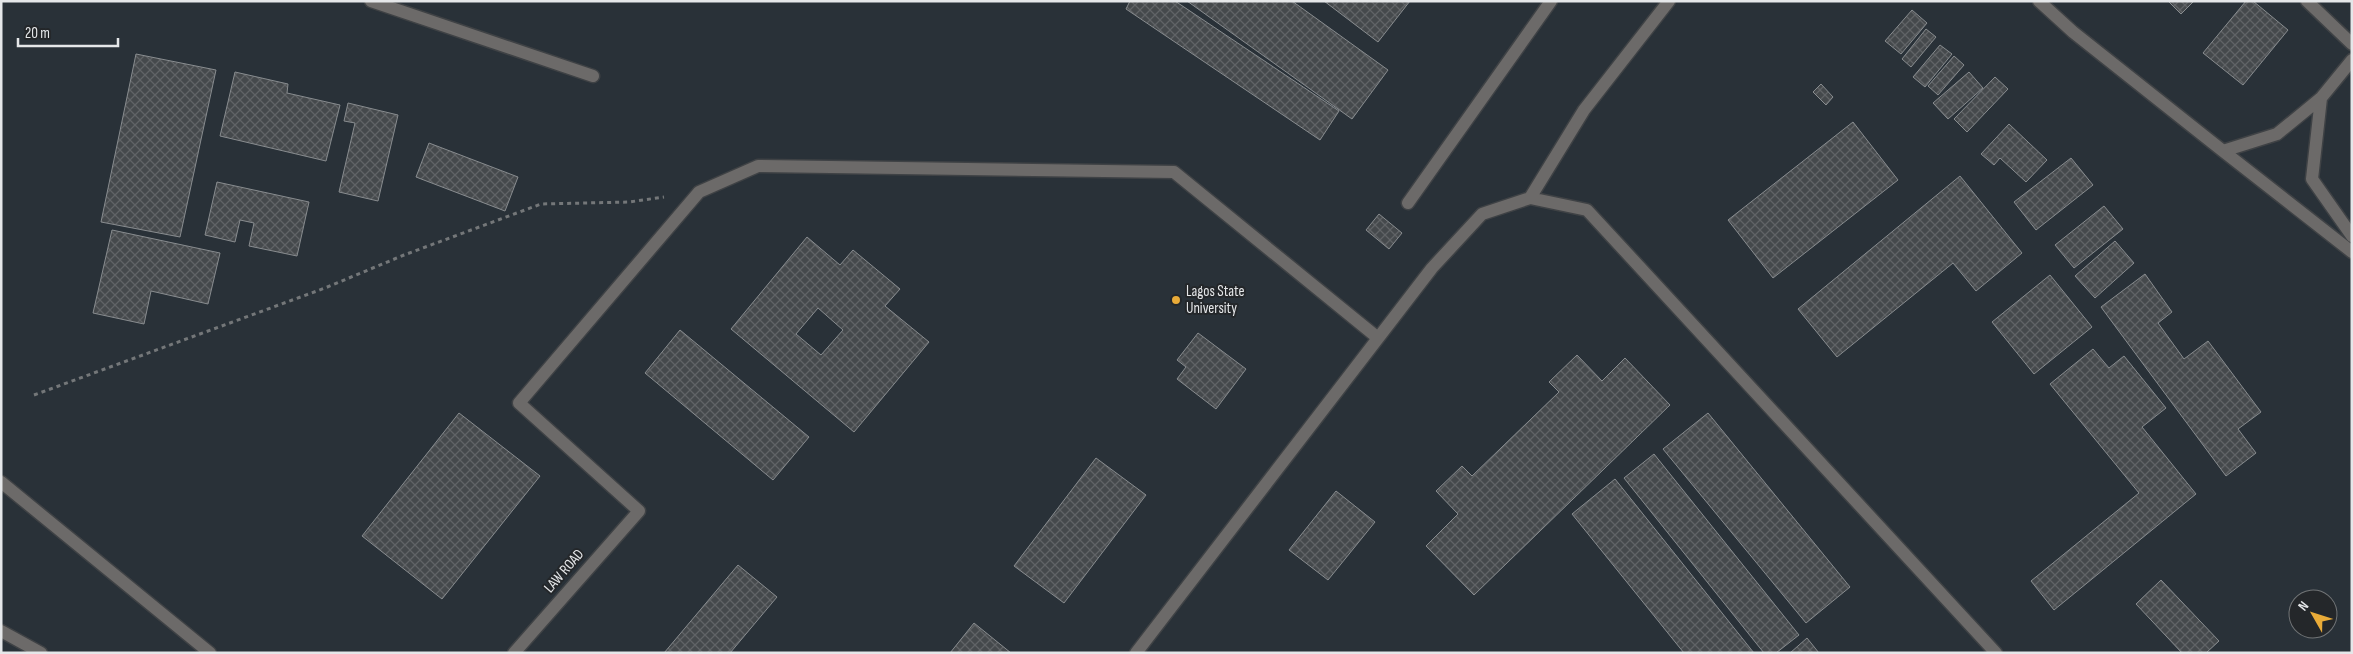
<svg xmlns="http://www.w3.org/2000/svg" width="2353" height="654" viewBox="0 0 2353 654" font-family="'Sofia Sans Condensed',sans-serif">
<style>
.built{fill:#293138;fill-rule:evenodd}
.building{fill:url(#building-cross-hatch);stroke:#888c8f;fill-rule:evenodd}
.lines{fill:none;stroke-linecap:round;stroke-linejoin:round}
.service-casing{stroke:#3f4245;stroke-width:15}
.path{stroke:#747779;stroke-width:3;stroke-dasharray:4 4;stroke-linecap:butt}
.service{stroke:#6c6a69;stroke-width:12}
.poi-dot{fill:#e9ab38;stroke:#24272a;stroke-width:2}
.labels{text-anchor:middle;dominant-baseline:central;stroke-width:4;stroke-linejoin:round;paint-order:stroke}
.poi-label{font-size:15px;fill:#e5e7e9;stroke:#24272a;text-anchor:start}
.street-label{font-size:15px;fill:#e5e7e9;stroke:#24272a}
</style>
<defs>
<pattern id="building-cross-hatch" width="8" height="8" patternUnits="userSpaceOnUse" patternTransform="scale(1.25)"><rect width="8" height="8" fill="#45494c"/><path d="M0 0l8 8M0 8l8-8" fill="none" stroke="#606366"/></pattern>
</defs>
<rect width="100%" height="100%" fill="#24272a"/>
<path class="built" d="M1 1H2352V653H1ZM2298 599H2328V629H2298Z"/>
<path class="building" d="M1130 1H1175L1339 111 1320 140 1126 9Z
M1187 1H1292L1388 70 1352 119Z
M1324 1H1410L1378 42Z
M2168 1H2194L2181 14Z
M2246 1H2253L2288 30 2243 85 2203 53Z
M1912 10 1927 23 1901 54 1885 41Z
M1926 29 1936 37 1911 67 1902 59Z
M1940 45 1952 54 1925 87 1913 77Z
M136 54 216 70 180 237 101 222Z
M1954 56 1964 65 1938 95 1928 86Z
M235 72 288 84 287 93 340 105 326 161 220 136Z
M1969 72 1983 88 1948 119 1933 103Z
M1995 77 2008 89 1967 132 1954 119Z
M1821 84 1833 97 1826 105 1813 92Z
M348 103 398 115 378 201 339 192 355 123 344 121Z
M1853 122 1898 180 1773 278 1728 220Z
M2009 124 2047 160 2026 182 2000 158 1994 165 1981 154Z
M429 143 518 177 505 211 416 177Z
M2071 158 2093 185 2036 230 2014 202Z
M1960 176 2022 253 1976 291 1953 263 1837 357 1798 309Z
M217 182 309 202 297 256 249 246 254 223 240 220 235 242 205 235Z
M2104 206 2123 229 2074 268 2055 245Z
M1379 214 1402 233 1389 249 1366 230Z
M112 230 220 253 208 304 151 291 144 324 93 313Z
M807 237 840 265 853 250 900 289 885 306 929 342 854 432 731 329ZM818 308 843 330 821 355 796 334Z
M2115 241 2134 263 2095 298 2075 276Z
M2145 274 2172 312 2158 323 2184 359 2208 341 2261 412 2238 429 2256 453 2226 476 2101 307Z
M2050 275 2092 327 2034 374 1992 322Z
M680 330 809 437 773 480 645 373Z
M1198 333 1246 369 1216 409 1177 379 1186 367 1177 360Z
M2093 349 2109 368 2124 356 2166 408 2142 427 2196 494 2054 610 2031 581 2139 493 2050 384Z
M1577 355 1602 381 1625 358 1670 405 1474 595 1426 546 1458 514 1436 491 1462 466 1472 476 1559 392 1549 382Z
M459 413 540 476 442 599 362 536Z
M1708 413 1850 587 1806 623 1663 449Z
M1654 454 1799 635 1776 653H1764L1624 478Z
M1096 458 1146 495 1064 603 1014 566Z
M1615 479 1754 653H1684L1572 514Z
M1336 491 1375 522 1328 580 1289 550Z
M738 565 777 597 730 653H664Z
M2161 580 2219 641 2206 653H2182L2136 604Z
M974 623 1011 653H950Z
M1807 638 1819 653H1790Z"/>
<g class="lines">
<defs>
<path id="service" d="M371 1 593 76
M2039 1 2073 32 2223 151 2277 134 2321 98 2352 60
M2307 1 2352 44
M2321 98 2312 179 2352 236
M2223 151 2352 252
M1530 198 1584 110 1669 1
M1408 203 1551 1
M1 482 210 653
M1 631 41 653
M514 653 639 511 519 403 699 192 758 166 1174 172 1378 338
M1136 653 1432 268 1482 214 1530 198 1587 210 1996 653"/>
</defs>
<use href="#service" class="service-casing"/>
<path class="path" d="M34 395 325 288 404 255 541 204 629 202 664 197"/>
<use href="#service" class="service"/>
</g>
<circle class="poi-dot" cx="1176" cy="300" r="5"/>
<g class="labels">
<g class="poi-label">
<text x="1186" y="291">Lagos State<tspan x="1186" dy="17">University</tspan></text>
</g>
<g class="street-label">
<text transform="translate(564 571) rotate(-49)">LAW ROAD</text>
</g>
</g>
<rect width="2353" height="654" fill="none" stroke="#e5e7e9" stroke-width="5"/>
<g transform="translate(2313 614) rotate(309)"><circle r="24" fill="#24272a" stroke="#717476"/>
<path d="M0-4L9 19L0 12L-9 19Z" fill="#e9ab38"/>
<text y="-8" font-size="14" font-weight="bold" text-anchor="middle" fill="#e5e7e9">N</text>
</g>
<path d="M18 38v8h100v-8" fill="none" stroke="#e5e7e9" stroke-width="2.5"/>
<text x="25" y="38" font-size="15" fill="#e5e7e9" stroke="#24272a" stroke-width="4" paint-order="stroke">20 m</text>
</svg>
